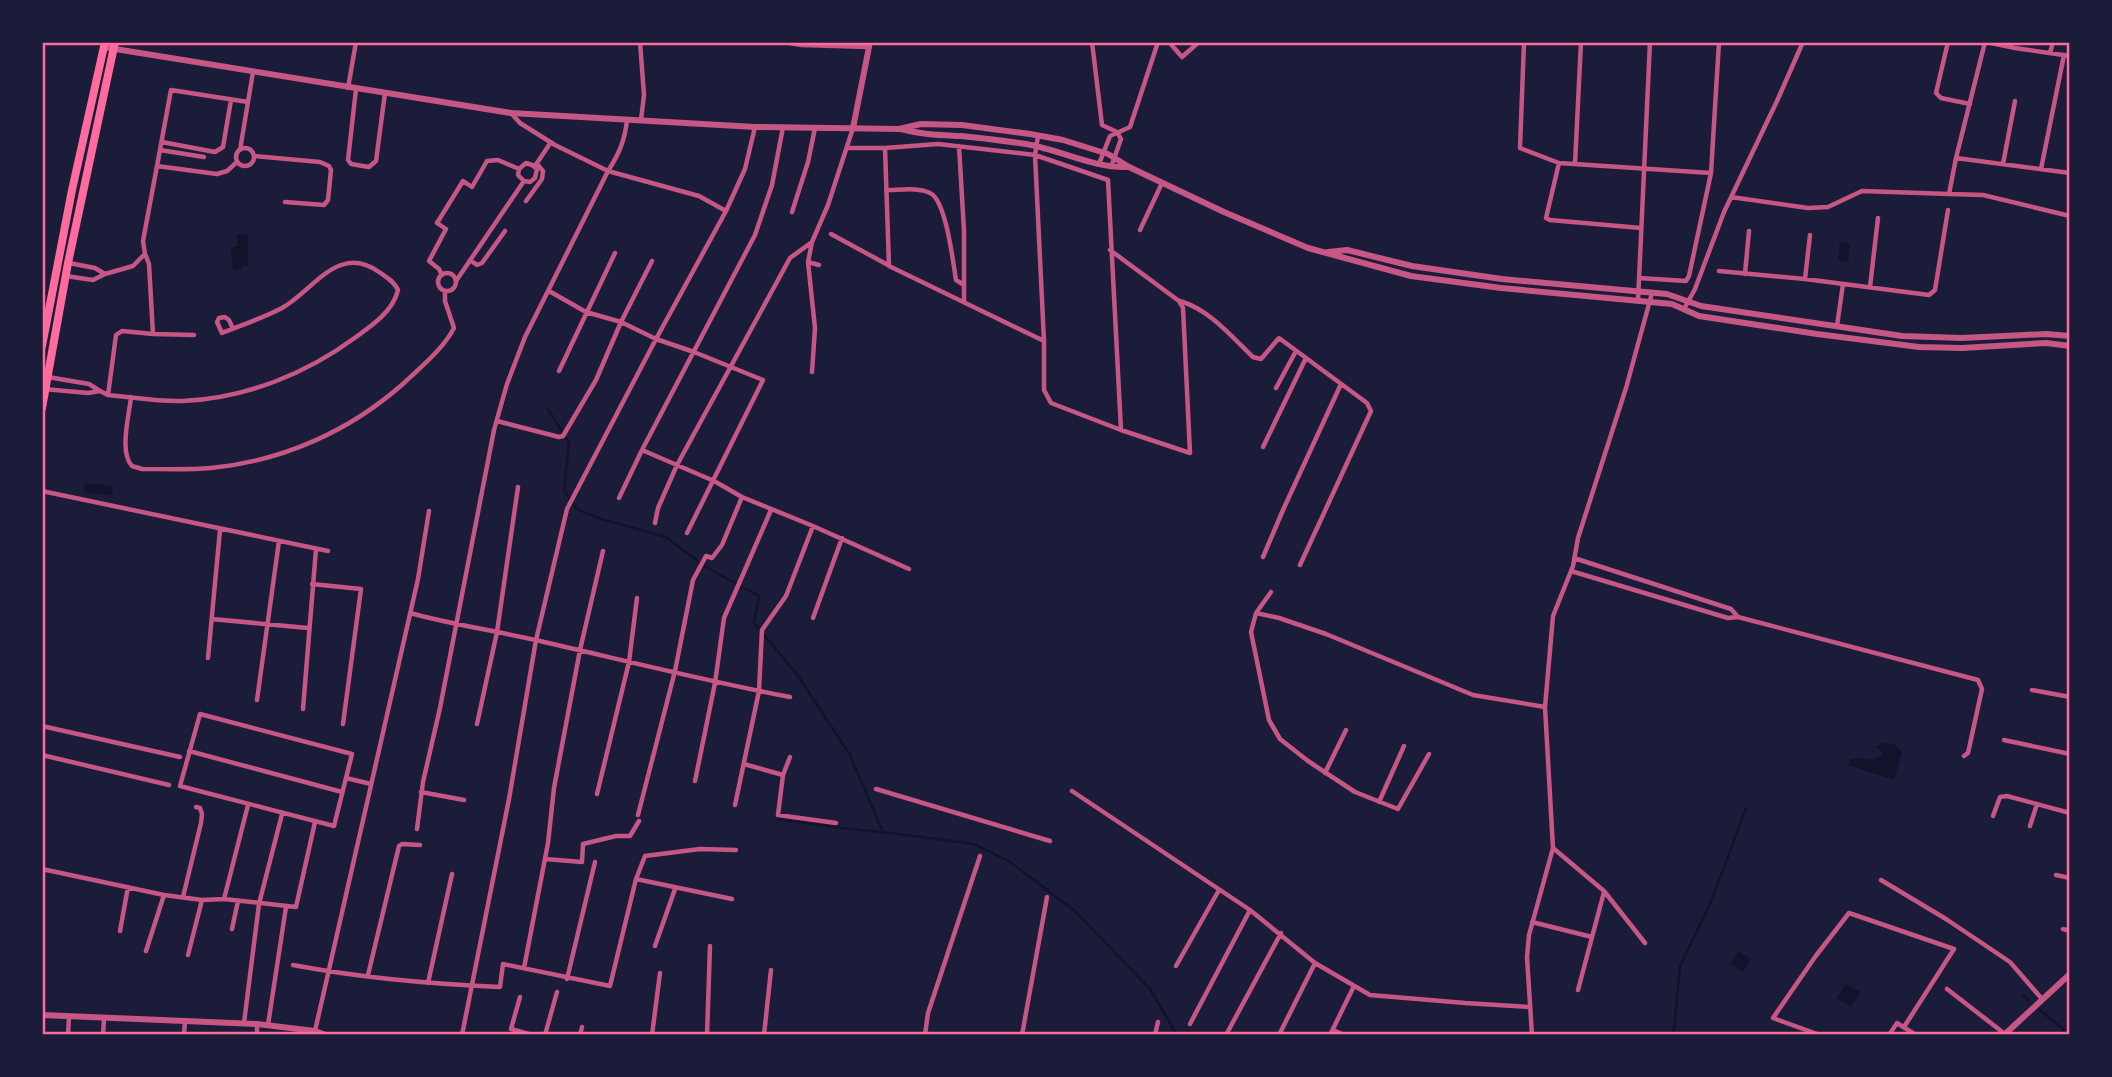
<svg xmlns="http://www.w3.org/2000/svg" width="2112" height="1077" viewBox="0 0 2112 1077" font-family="'DejaVu Sans',sans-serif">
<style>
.water{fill:#12122b}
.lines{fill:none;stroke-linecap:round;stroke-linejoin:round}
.stream{stroke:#12122b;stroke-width:2.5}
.minor{stroke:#c65784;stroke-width:4.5}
.tertiary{stroke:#c65784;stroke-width:6}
.primary{stroke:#ff6b9d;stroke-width:8}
.neatline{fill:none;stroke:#ff6b9d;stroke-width:2.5}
</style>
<rect width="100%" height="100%" fill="#1b1b3a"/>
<path class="water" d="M237 234 248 236V265L243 266 242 269 233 270 231 248 237 246Z
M1840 242 1850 244 1848 262 1838 261Z
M85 483 113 486 112 495 84 492Z
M1883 743 1894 744 1902 752 1894 780 1848 765 1850 759 1861 758 1871 760 1882 756 1881 751 1876 747Z
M1738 951 1751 959 1743 972 1730 963Z
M1846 984 1860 992 1851 1007 1837 998Z"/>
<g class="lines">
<path class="stream" d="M548 409 569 443 564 490 577 509 601 519 666 537 704 566 759 596 754 623 796 673 850 755 883 832 974 844 1010 862 1075 911 1150 989 1177 1035
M778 819 841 828 883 832
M2023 995 2029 1001
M2040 1010 2070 1035
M1672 1035 1674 1030 1680 966 1711 902 1746 808"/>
<path class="minor" d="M640 42 644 95 641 120
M784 42 801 45 869 47
M1092 42 1102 125 1117 132 1121 139 1111 167
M1169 42 1182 57 1199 42
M1524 42 1520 148 1559 163 1711 173 1719 42
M1948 42 1936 93 1941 98 1970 104
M1986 42 2015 48 2070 56
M2050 53 2053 42
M348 88 356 42
M356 89 348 160 351 164 369 167 376 161 385 93
M511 113 520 123 555 145 608 171 699 196 726 211
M1038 136 1035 155 1044 341V390L1051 403 1121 430 1190 453 1183 308 1179 301 1110 250
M162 142 215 152 223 147 231 100
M959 146 964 231V302
M236 157a9 9 0 1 1 18 0a9 9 0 1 1-18 0Z
M848 148H885L938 144 1035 155 1108 180 1121 430
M885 148 889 266 1044 341
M160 150 204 157
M240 150 253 72
M254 156 320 162 329 166 331 170 328 200 324 205 285 202
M1956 158 1985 42
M1559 163 1546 218 1550 220 1641 228
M1099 164 1110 136 1130 127 1158 42
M1575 164 1581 42
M2003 164 2015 101
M157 166 171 90 248 102
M535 166 551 142
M2041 169 2064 55
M2070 173 1956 158 1949 194 1983 195 2070 216
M886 190C899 190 919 187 930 193 946 200 953 262 956 280L964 285
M1731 197 1808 208 1828 207 1862 191 1949 194
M526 201 542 179 543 171 537 164
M792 212 808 162 815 128
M1140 230 1162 183
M831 234 888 265
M470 260 477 265 482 263 505 231
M808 262 819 265
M69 263 95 268 105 274
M1719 271 1805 279 1929 295 1935 290 1948 210
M438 282a9 9 0 1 1 18 0a9 9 0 1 1-18 0Z
M1745 274 1749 231
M442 275 439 269 429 261 446 229 437 223 463 181 472 187 487 161 498 160 519 169
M66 276 93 280 105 274 133 266 145 254
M1639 278 1686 281 1689 276 1711 173
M1805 279 1810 235
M456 281 524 181 530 182 535 178 537 169 532 165 526 163 519 169 518 175 524 181
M1870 287 1878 218
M549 291 586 312 621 322 656 339 694 352 763 380 687 533
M1180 301C1210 310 1231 336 1253 357L1261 359 1279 338 1367 403 1371 411 1300 565
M1638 301 1650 42
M1684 309 1695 289 1724 212 1777 101 1803 42
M1837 326 1843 284
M153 334 194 335
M559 371 615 253
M812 372 815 328 808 262 812 242 828 205 853 128
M42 376 89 384 100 391 88 393 44 389
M1276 388 1296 351
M100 391 108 395C132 397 158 402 183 401 246 398 306 374 356 337 373 325 393 311 398 290 394 281 386 277 379 272 338 243 314 290 282 308 263 318 242 325 222 333L217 322 219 318 225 317 229 320 233 329
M108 395 116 335 122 331 153 334 149 264 145 254 143 241 157 166 217 174 227 171 237 162
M131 397C129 416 119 452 132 466L142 469C165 469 188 470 211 468 283 461 350 431 404 383 421 367 443 349 454 328L445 301V291
M497 421 559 437 563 436 596 380 621 322 652 261
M1263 447 1306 358
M642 450 714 481 742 497 813 526 909 569
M42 491 328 551
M619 498 642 450 755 235 772 185 783 127
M655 523 658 508 677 465 790 258 812 242
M1263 557 1283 510 1341 384
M1571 571 1728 618 1738 617 1731 609 1574 558
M312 584 361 589 343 724
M1271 592 1256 613 1251 632 1269 720 1280 739 1308 761 1355 792 1398 809 1429 754
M410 613C454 625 497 631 540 641 623 660 706 681 790 697
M1256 613 1279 618 1326 634 1473 695 1545 707
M1738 617 1978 680 1982 689 1968 753 1964 756
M813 618 842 538
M212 619 308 628
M208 658 220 530
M2032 690 2070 697
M257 700 279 541
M303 709 316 549
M200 714 352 754 334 826 180 786Z
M477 724 497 632 518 487
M42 726 180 757
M2004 740 2070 754
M189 751 342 792
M42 755 169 785
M744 764 783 775 790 757
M1325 773 1346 730
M783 775 778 815 836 823
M346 778 371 784
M695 781 715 683 724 618 771 510
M876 789 1050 841
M1072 791 1250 910 1315 963 1370 995 1465 1003 1530 1007
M421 792 464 800
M597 794 629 662 637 598
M1379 802 1404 746
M735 805 759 691 762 630 786 596 813 526
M638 815 675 671 693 580 706 556 712 558 722 545 742 497
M1993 816 2000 797 2007 796 2070 813
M2030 826 2037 804
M417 829 423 782 440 708 494 430 507 384 525 337 608 171C619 154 625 140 627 120
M1553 848 1604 891 1645 943
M545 859 582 862 583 844 616 836H630L639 821
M42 869 164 895 202 900 224 899 296 907 315 822
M2056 875 2070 878
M636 879 732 899
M1881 880 1946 919 2010 962 2042 999
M183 897 201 823 202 814 200 808 196 807
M224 899 248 805
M1532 922 1592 937
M232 929 238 901
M2063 929 2070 931
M120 931 128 887
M655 946 675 889
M146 951 164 895
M188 955 202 900
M293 965C361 978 431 984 500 987L503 964 610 986 636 879 645 856 700 849 736 850
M1176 966 1219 890
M524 968 548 843 554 788 580 650 603 551
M368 975 399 846 402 844 420 845
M567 979 595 862
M428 983 452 874
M1947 989 2005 1034
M1578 990 1604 892
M520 997 511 1029 532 1035
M244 1023 259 904 282 814
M1190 1024 1250 910
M268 1025 286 907
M1333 1030 1344 1035
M315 1031 418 579 429 511
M68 1035 69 1017
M103 1035 104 1019
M184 1035 185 1021
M257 1035V1024
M462 1035 509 799 536 640 567 509 656 339 726 211 745 169 755 127
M545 1035 557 992
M580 1035 582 1027
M652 1035 660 973
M707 1035 710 946
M764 1035 771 970
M925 1035 928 1013 980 856
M1022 1035 1047 897
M1155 1035 1158 1022
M1226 1035 1281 933
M1279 1035 1315 963
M1330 1035 1354 986
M1532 1035 1527 957 1529 935 1553 848 1545 707 1553 616 1573 566 1578 538 1626 388 1652 293
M1820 1035 1773 1018 1815 957 1849 913 1954 949 1904 1027
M1889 1035 1897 1023 1916 1035"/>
<path class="tertiary" d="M109 48 511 113 755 127 899 129 921 124 962 125 1030 134 1063 140 1108 154 1129 167 1224 212 1308 248 1411 276 1501 288 1672 304 1699 316 1817 334 1919 347 1962 348 2046 343 2070 346
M853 128 870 42
M901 129C923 135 940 135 961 136 983 138 1005 141 1026 144 1061 150 1093 168 1127 167
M1328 252 1347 250 1412 266 1502 279 1667 294 1701 306 1902 336 1962 338 2046 334 2070 336
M42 1015 257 1024 315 1031 326 1035
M2004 1035 2070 974"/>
<path class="primary" d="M42 346 72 190 105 42
M42 408 68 263 115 42"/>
</g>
<rect width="2112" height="1077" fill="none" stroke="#1b1b3a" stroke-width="88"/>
<rect x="44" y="44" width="2024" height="989" class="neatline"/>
</svg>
